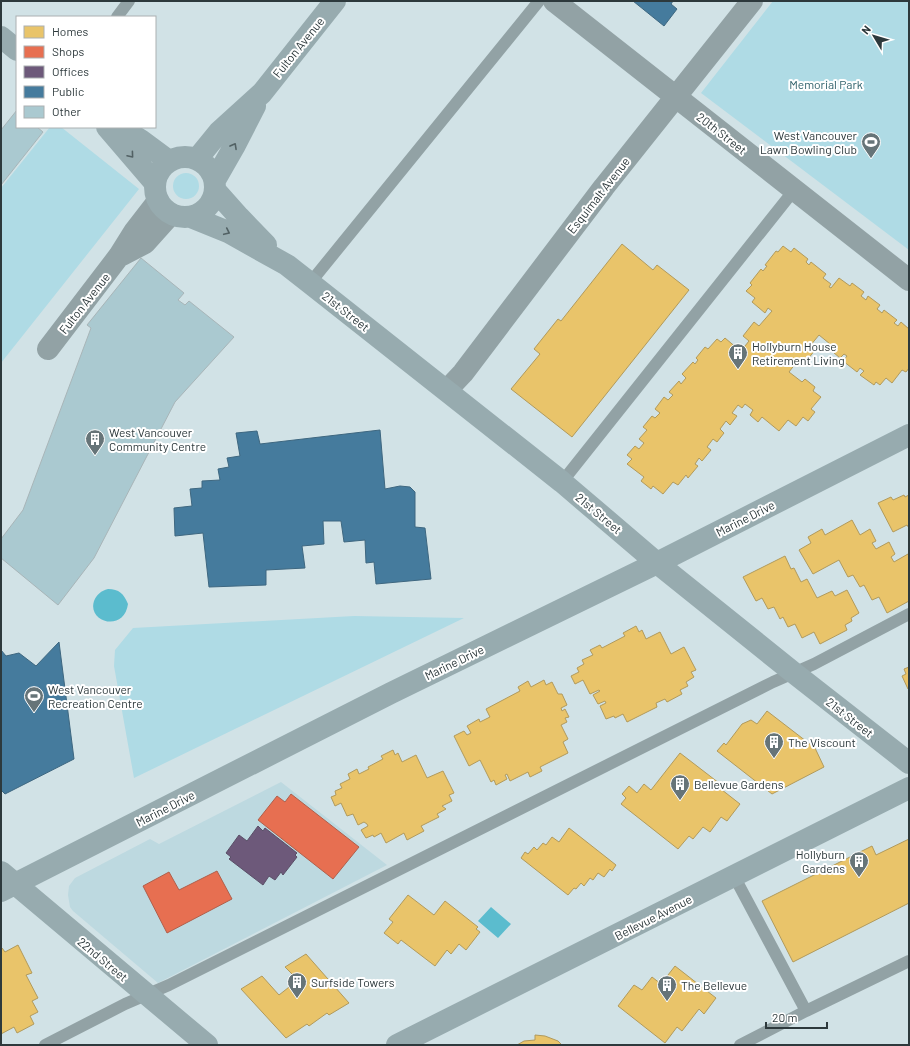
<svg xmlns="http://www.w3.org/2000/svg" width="910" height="1046" viewBox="0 0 910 1046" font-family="Barlow,sans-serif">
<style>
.built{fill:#bdd9e0}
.green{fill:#afdbe5}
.water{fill:#5bbcce}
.homes{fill:#e9c46a;stroke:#b19a5c}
.shops{fill:#e76f51;stroke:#af5f4b}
.offices{fill:#6d597a;stroke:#5a4f67}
.public{fill:#457b9d;stroke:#3e6780}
.building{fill:#aac9d0;stroke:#a8b5b8}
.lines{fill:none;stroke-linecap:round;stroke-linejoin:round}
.lane{stroke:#92a2a5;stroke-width:12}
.street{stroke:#92a2a5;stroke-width:22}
.secondary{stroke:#97abaf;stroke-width:22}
.oneway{stroke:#526164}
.labels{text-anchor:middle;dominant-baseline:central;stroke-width:4;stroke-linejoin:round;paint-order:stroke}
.street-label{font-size:12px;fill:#2d393c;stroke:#fff}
.park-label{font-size:12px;fill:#2c5f69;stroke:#fff}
.poi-label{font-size:12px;fill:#2d393c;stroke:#fff;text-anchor:start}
</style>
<rect width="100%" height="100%" fill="#d1e2e6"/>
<path class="built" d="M281 782 387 865 158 983 73 911 70 907 68 895 69 886 75 878 150 839 159 844Z"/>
<path class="green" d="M773 1H909V250L701 93Z
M50 127H61L139 189 1 363V188Z
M173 186a13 13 0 1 1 26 0a13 13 0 1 1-26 0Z
M354 616 464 618 134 778 114 666 115 650 133 628Z"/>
<path class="water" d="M108 589C119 589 124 594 128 604 124 633 87 622 94 601 97 594 101 591 108 589Z
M491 907 511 924 498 938 478 921Z"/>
<path class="homes" d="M622 244 653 270 657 265 689 290 572 437 511 389 540 354 534 349 558 319 561 321Z
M783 246 791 252 794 248 808 259 806 262 809 265 811 262 826 274 823 278 831 284 829 287 831 288 839 278 850 286 852 283 864 292 861 296 866 300 868 296 880 305 877 309 882 313 884 310 897 320 894 323 898 326 901 322 909 329V368L906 372 902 370 892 383 886 378 880 385 876 382 874 385 860 375 864 371 860 368 857 372 843 361 847 356 844 354 840 358 827 347 830 344 819 335 810 346 815 350 804 364 799 359 789 372 802 382 805 379 815 387 813 391 821 397 811 409 815 412 808 421 803 417 796 426 788 420 779 431 762 417 758 422 750 415 753 410 745 404 742 408 738 405 732 413 737 416 730 425 726 421 720 429 724 433 717 442 713 439 707 447 711 450 702 461 699 458 695 464 698 466 688 478 686 475 678 485 673 482 663 494 653 486 651 489 641 481 644 477 627 464 632 459 627 455 635 446 639 449 644 443 639 439 647 430 643 427 652 416 655 418 660 413 655 409 664 397 668 400 673 395 669 392 679 381 681 384 686 378 682 374 693 362 695 364 698 360 696 358 705 347 708 349 717 339 721 342 725 338 738 349 734 354 737 356 749 341 743 336 754 322 759 326 772 311 768 308 765 313 752 302 755 298 746 291 752 285 750 283 761 269 763 271 767 266 765 265 776 251 778 252Z
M904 495 905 497 909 495V528L907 525 893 532 878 503 891 497 893 500Z
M852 520 860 535 870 529 876 541 872 543 876 549 889 542 895 554 891 557 894 562 908 554 909 557V601L887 613 879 597 872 600 864 585 860 587 853 575 848 577 839 560 813 574 799 550 811 543 808 537 822 529 825 535Z
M785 556 791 569 794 568 801 582 807 579 817 598 832 591 835 596 847 590 859 613 851 618 852 621 845 625 847 630 820 644 814 632 802 638 795 624 788 627 783 617 780 619 774 607 768 609 762 598 756 601 743 577Z
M636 626 639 632 642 630 646 639 660 632 671 654 684 647 696 670 691 672 694 677 686 682 688 686 680 690 682 694 667 702 665 699 656 703 657 707 627 722 623 714 615 718 614 716 606 719 600 706 606 703 605 701 598 704 593 695 600 691 599 690 590 694 583 680 575 684 571 676 579 672 577 668 584 664 582 660 593 655 590 650 600 645 602 648 625 636 623 633Z
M909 667V689H908L902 676 906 674 904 669Z
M544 680 546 685 552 682 558 694H562L567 705 561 708 562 711 565 709 569 717 565 718 567 722 561 725 568 739 563 742 568 753 540 767 542 771 530 777 528 772 510 781 507 774 505 775 507 779 496 785 494 780 491 782 480 760 469 766 454 736 464 731 467 735 471 733 467 726 479 719 480 722 490 717 486 709 520 691 518 687 528 681 531 687Z
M767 711 815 748 824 767 772 794 717 751 724 743 726 745 742 724 751 720 757 724Z
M393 750 395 755 398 753 402 762 416 755 427 778 443 771 454 793 449 795 452 801 442 806 446 809 437 814 439 817 421 826 424 831 407 840 404 833 386 843 381 833 374 837 373 835 366 838 361 830 368 826 367 824 364 822 358 825 353 814 347 816 341 803 335 806 331 797 336 795 335 791 342 788 340 784 350 779 348 774 357 769 359 774 369 769 368 767 383 759 381 756Z
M680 753 719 783 717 786 740 804 727 821 721 817 710 832 703 827 693 839 689 836 678 849 621 804 626 798 622 794 629 786 637 793 644 784 651 790Z
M569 828 616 865 612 871 610 869 604 877 598 873 593 880 590 878 584 886 581 883 576 889 574 888 568 895 521 858 525 852 528 854 534 847 537 850 543 843 546 845 552 837 559 842Z
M909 839V903L793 962 762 901 872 846 876 855Z
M408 895 434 915 445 901 478 927 476 929 480 932 466 950 459 944 451 954 447 950 435 966 401 940 398 944 384 933 393 922 389 919Z
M18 945 32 973 26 975 38 998 32 1001 38 1012 30 1016 34 1024 17 1033 14 1027 1 1034V949L2 948 5 952Z
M306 954 349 1003 329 1015 327 1013 309 1026 307 1024 286 1038 241 989 262 976 279 995 298 980 285 967Z
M675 966 716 998 704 1014 699 1009 682 1031 677 1027 665 1043 618 1006 634 985 642 990 652 977 661 984Z
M535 1035 545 1036 558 1041 562 1045H517L524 1041 535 1040Z"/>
<path class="shops" d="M291 794 359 847 333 879 258 820 277 796 285 802Z
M217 871 232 899 167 933 143 886 169 872 179 890Z"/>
<path class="offices" d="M258 826 263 831 265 828 297 853 295 855 297 857 283 875 281 872 275 880 269 876 263 885 229 859 231 857 226 853 239 835 247 841Z"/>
<path class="public" d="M633 1H673L671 4 677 9 664 26Z
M380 430 385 489 400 486 410 487 415 492V527L425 528 431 579 376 584 374 562 366 563 365 540 344 542 341 521H323L324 544 302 546 305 568 266 570V585L209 587 203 533 175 536 174 508 192 506 190 489 202 488V481L220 480 218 469 229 467 227 458 240 456 236 433 257 431 260 444Z
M59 642 74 759 5 794 1 790V650L6 656 19 653 36 666Z"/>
<path class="building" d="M17 110V127H37L43 132 1 185V130Z
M141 258 184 293 178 300 185 305 189 301 234 337 175 402 94 558 58 605 1 558V539L23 510 91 328 87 325Z"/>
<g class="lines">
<path class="lane" d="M117 17 129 1
M310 283 539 1
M562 482 795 189
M734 876 806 1011
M45 1045 125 1004 169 985 773 682 814 664 909 614
M740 1045 806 1011 909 961"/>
<path class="street" d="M554 1 909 280
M122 255 145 243 171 214
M48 349 119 256 134 232 158 201
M447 390 463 373 604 187 752 1"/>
<path class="secondary" d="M1 37 17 50
M107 127 155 183
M120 127 142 141 169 161
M155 187a30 30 0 1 1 60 0a30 30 0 1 1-60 0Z
M197 159 219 132 262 93 335 1
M215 180 235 145 255 106
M215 190 239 217 266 245
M191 217 228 232 287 265 310 283 562 482 657 563 794 673 909 763
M1 872 207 1045
M1 891 391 693 657 563 909 435
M397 1045 909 788"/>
</g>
<defs><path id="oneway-chevron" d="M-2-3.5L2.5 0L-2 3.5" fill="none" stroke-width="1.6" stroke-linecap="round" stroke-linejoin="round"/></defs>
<g class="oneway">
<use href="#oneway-chevron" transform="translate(234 146) rotate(-61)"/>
<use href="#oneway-chevron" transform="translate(131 155) rotate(50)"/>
<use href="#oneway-chevron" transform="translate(227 232) rotate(25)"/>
</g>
<defs>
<symbol id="stadium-pin" viewBox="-11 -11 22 30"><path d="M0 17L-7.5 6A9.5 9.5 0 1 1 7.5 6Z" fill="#667478" stroke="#fff"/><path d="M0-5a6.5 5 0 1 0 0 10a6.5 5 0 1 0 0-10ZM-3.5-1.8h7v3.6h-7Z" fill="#fff"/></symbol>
<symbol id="building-pin" viewBox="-11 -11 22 30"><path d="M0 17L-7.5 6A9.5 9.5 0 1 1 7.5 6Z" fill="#667478" stroke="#fff"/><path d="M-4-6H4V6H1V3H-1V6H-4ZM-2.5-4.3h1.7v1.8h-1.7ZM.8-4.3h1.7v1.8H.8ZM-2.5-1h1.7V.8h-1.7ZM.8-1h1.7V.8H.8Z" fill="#fff"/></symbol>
</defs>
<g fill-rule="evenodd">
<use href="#stadium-pin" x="860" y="131" width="22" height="30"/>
<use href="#building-pin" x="727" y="342" width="22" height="30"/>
<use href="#building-pin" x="84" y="428" width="22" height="30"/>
<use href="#stadium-pin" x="23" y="685" width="22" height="30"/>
<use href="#building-pin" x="763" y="731" width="22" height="30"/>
<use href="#building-pin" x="669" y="773" width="22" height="30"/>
<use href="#building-pin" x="848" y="850" width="22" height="30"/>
<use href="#building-pin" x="286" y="971" width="22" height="30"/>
<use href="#building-pin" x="656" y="974" width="22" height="30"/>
</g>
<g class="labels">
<g class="street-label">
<text transform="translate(298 47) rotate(-51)">Fulton Avenue</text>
<text transform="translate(722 133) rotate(38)">20th Street</text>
<text transform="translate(598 195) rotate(-52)">Esquimalt Avenue</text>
<text transform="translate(84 303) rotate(-52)">Fulton Avenue</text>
<text transform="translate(346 311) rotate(38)">21st Street</text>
<text transform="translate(599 513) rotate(40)">21st Street</text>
<text transform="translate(745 518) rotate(-27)">Marine Drive</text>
<text transform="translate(454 662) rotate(-26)">Marine Drive</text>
<text transform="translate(850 717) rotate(38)">21st Street</text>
<text transform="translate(165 808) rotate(-27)">Marine Drive</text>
<text transform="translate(653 917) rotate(-27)">Bellevue Avenue</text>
<text transform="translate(103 959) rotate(40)">22nd Street</text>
</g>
<g class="park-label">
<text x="826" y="84">Memorial Park</text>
</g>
<g class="poi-label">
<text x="857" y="135" text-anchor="end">West Vancouver<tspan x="857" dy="14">Lawn Bowling Club</tspan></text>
<text x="752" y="346">Hollyburn House<tspan x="752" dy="14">Retirement Living</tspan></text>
<text x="109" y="432">West Vancouver<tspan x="109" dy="14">Community Centre</tspan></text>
<text x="48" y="689">West Vancouver<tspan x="48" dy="14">Recreation Centre</tspan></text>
<text x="788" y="742">The Viscount</text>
<text x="694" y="784">Bellevue Gardens</text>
<text x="845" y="854" text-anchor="end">Hollyburn<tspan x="845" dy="14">Gardens</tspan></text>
<text x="311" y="982">Surfside Towers</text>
<text x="681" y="985">The Bellevue</text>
</g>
</g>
<rect width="910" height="1046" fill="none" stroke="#2d393c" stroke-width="4"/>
<rect x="16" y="16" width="140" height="112" fill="#ffffff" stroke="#abb0b1"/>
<rect x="24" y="26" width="20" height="12" fill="#e9c46a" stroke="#abb0b1"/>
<text x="52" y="36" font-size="12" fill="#2d393c">Homes</text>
<rect x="24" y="46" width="20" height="12" fill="#e76f51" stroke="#abb0b1"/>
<text x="52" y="56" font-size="12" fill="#2d393c">Shops</text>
<rect x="24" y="66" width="20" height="12" fill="#6d597a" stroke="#abb0b1"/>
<text x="52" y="76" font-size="12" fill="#2d393c">Offices</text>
<rect x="24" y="86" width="20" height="12" fill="#457b9d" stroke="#abb0b1"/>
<text x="52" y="96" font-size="12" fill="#2d393c">Public</text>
<rect x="24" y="106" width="20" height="12" fill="#aac9d0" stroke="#abb0b1"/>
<text x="52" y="116" font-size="12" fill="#2d393c">Other</text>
<g transform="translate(874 36) rotate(308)" stroke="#ffffff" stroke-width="3" paint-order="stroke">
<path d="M0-3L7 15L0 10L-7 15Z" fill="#2d393c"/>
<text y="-6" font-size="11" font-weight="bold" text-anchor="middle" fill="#2d393c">N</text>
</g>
<path d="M766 1022v6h61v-6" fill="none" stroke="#2d393c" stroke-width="2"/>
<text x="772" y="1022" font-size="12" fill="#2d393c" stroke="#ffffff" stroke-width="3" paint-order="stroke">20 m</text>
</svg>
